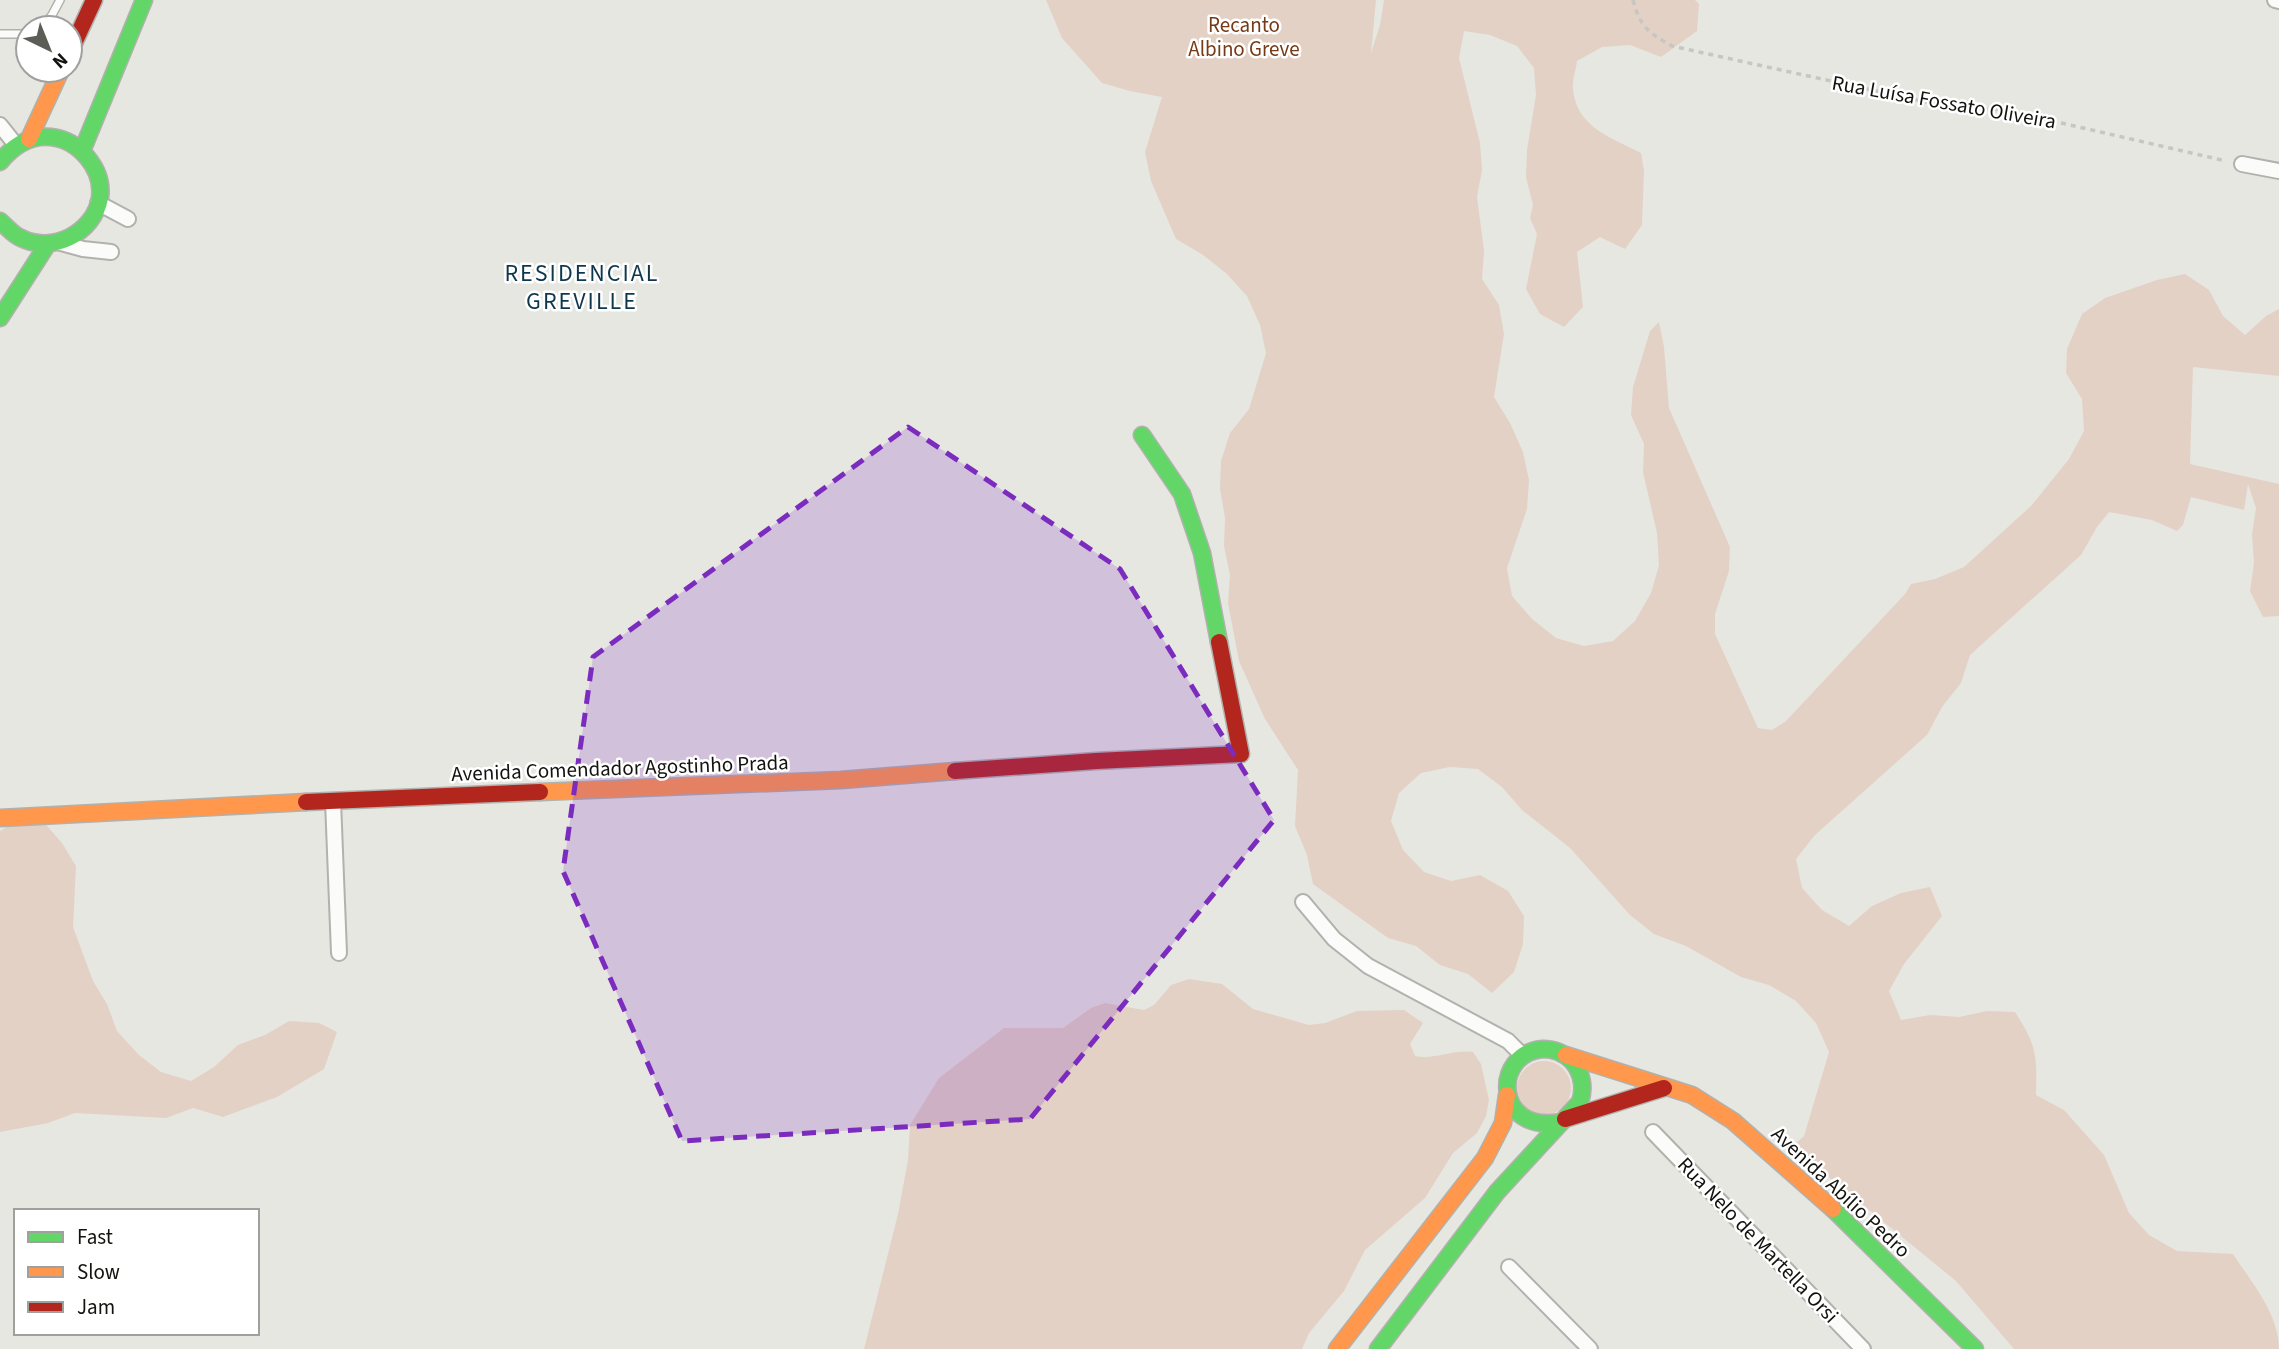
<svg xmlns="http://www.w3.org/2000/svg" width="2279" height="1349" viewBox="0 0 2279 1349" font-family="'Source Sans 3',sans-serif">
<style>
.green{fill:#e3d1c6}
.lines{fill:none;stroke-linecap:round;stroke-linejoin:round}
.lane-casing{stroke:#b1b1ad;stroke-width:10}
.street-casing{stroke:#b1b1ad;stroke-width:18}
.fast-casing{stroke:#b1b1ad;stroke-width:19}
.slow-casing{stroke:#b1b1ad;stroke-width:19}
.jam-casing{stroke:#b1b1ad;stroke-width:19}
.path{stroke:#c6c6c2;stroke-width:3.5;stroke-dasharray:5 5;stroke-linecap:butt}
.lane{stroke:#fbfbfa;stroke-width:7}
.street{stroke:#fbfbfa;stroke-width:14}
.fast{stroke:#63d668;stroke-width:16}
.slow{stroke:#ff974d;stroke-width:16}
.jam{stroke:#b3261e;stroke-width:16}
.marked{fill:#7b2cbf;fill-opacity:0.2;stroke:#7b2cbf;stroke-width:5;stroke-dasharray:14 9;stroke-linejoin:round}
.labels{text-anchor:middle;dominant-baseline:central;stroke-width:5;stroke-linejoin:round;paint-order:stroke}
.park-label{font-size:21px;fill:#763a16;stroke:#fff}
.street-label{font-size:21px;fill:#12120e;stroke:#fff}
.quarter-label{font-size:24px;letter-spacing:2px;fill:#0e374e;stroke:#fff}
</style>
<rect width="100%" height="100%" fill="#e7e7e1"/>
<path class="green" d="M1046 0H1376L1371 53 1380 25 1384 0H1695L1699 4 1697 31 1661 57 1630 45 1602 47 1577 61C1576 70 1572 80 1573 89 1576 127 1612 138 1641 153L1644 171 1642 225 1625 249 1600 237 1577 252 1583 307 1564 327 1540 314 1526 289 1537 234 1530 218 1533 205 1526 177 1527 150 1536 95 1534 68 1517 46 1490 35 1464 31 1459 58 1480 143 1482 170 1477 197 1484 251 1482 279 1499 305 1504 334 1494 397 1510 423 1523 452 1529 480 1527 509 1507 568 1512 596 1532 619 1556 638 1584 646 1613 641 1635 621 1651 593 1659 565 1657 533 1643 472 1644 444 1631 415 1633 387 1650 331 1659 322 1664 347 1669 408 1730 547 1729 571 1715 614V634L1758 728 1772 730 1786 721 1905 594 1911 584 1935 579 1964 567 2031 506 2069 459 2084 431 2082 399 2066 373 2067 349 2082 314 2105 298 2157 280 2185 274 2209 290 2223 316 2245 335 2266 316 2279 309V376L2193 367 2190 464 2279 484V616L2263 617 2250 591 2254 563 2252 535 2256 508 2248 484 2244 510 2191 497 2183 525 2177 531 2152 520 2109 512 2097 527 2081 555 1970 655 1961 683 1942 707 1927 735 1815 835 1796 859 1802 888 1822 910 1849 926 1872 906 1901 893 1930 887 1942 916 1904 964 1889 991 1901 1020 1930 1015 1959 1017 1987 1011 2015 1012C2037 1046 2037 1055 2036 1095L2064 1110 2104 1155 2129 1213 2149 1235 2177 1251 2233 1254C2252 1283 2279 1314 2279 1349H2014L1956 1281 1792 1147 1804 1136 1829 1052 1816 1023 1796 1001 1769 985 1741 977 1686 946 1654 934 1630 915 1570 848 1522 810 1502 787 1478 769 1450 767 1421 773 1399 793 1391 821 1403 850 1424 872 1451 881 1480 875 1508 891 1524 916 1523 944 1514 972 1492 993 1468 974 1440 965 1416 946 1388 938 1313 884 1307 855 1295 826 1298 770 1265 719 1239 661 1228 603 1230 575 1224 546 1225 518 1220 489 1221 461 1230 433 1249 409 1266 353 1260 325 1247 296 1227 274 1203 255 1176 239 1151 181 1145 152 1162 97 1130 91 1102 83 1062 38Z
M41 819 62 843 76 866 73 927 93 981 107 1004 117 1031 139 1055 161 1072 191 1081 214 1067 238 1045 265 1035 289 1021 319 1023 337 1032 324 1069 277 1097 223 1117 193 1108 166 1118 75 1113 48 1123 0 1132V831L10 825Z
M1189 979 1222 984 1253 1009 1309 1025 1325 1023 1357 1011 1404 1010 1423 1023 1410 1044 1415 1056C1435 1060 1453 1049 1473 1052L1481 1064 1489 1100 1486 1116 1477 1133 1453 1153 1425 1198 1365 1250 1344 1291 1309 1333 1302 1349H864L898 1214 908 1160 910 1125 939 1078 1004 1028H1063L1091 1008 1105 1003 1144 1010 1154 1005 1171 985Z
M1517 1088a27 27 0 1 1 54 0a27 27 0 1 1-54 0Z"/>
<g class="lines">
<defs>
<path id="lane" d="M42 28 52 15 60 0
M0 34H28"/>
<path id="street" d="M2275 0 2279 1
M0 125 16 145
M2242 164 2279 171
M98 203 128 219
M61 243 83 249 111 252
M333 801 339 953
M1303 902 1334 939 1368 966 1508 1041 1523 1056
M1653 1132 1863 1349
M1509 1267 1590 1349"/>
<path id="fast" d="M82 151 144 0
M0 162C13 146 30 135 51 137 79 140 104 169 100 198 94 233 52 254 21 238 13 235 6 226 0 221
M0 318 47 245
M1142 435 1182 494 1202 553 1219 642
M1833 1209 1975 1349
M1378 1349 1497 1192 1580 1102C1585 1088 1582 1072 1572 1061 1564 1053 1554 1049 1543 1049 1492 1053 1494 1134 1560 1122"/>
<path id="slow" d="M29 139 61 70
M540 792 841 780 955 771
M0 818 306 802
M1566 1055 1692 1095 1733 1121 1833 1209
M1337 1349 1485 1158 1503 1123 1507 1095"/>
<path id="jam" d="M70 52 94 0
M955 771 1096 761 1241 754 1219 642
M306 802 540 792
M1565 1119 1664 1088"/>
</defs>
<use href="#lane" class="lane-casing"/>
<use href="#street" class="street-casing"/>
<use href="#fast" class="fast-casing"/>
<use href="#slow" class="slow-casing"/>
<use href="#jam" class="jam-casing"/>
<path class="path" d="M1633 0C1640 27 1649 33 1672 46L1949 107 2005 110 2226 161"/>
<use href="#lane" class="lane"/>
<use href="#street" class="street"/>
<use href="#fast" class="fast"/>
<use href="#slow" class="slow"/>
<use href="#jam" class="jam"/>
</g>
<path class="marked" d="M908 427 1120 569 1274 820 1030 1119 682 1141 563 871 593 657Z"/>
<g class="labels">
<g class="park-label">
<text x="1244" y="25">Recanto<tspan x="1244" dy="24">Albino Greve</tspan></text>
</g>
<g class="street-label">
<text transform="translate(1944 102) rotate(10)">Rua Luísa Fossato Oliveira</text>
<text transform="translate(620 768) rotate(-2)">Avenida Comendador Agostinho Prada</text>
<text transform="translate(1841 1192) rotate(43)">Avenida Abílio Pedro</text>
<text transform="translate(1758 1240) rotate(46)">Rua Nelo de Martella Orsi</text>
</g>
<g class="quarter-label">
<text x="582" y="273">RESIDENCIAL<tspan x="582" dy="28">GREVILLE</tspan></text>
</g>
</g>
<rect x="14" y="1209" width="245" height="126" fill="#ffffff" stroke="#a0a09f" stroke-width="2"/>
<rect x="28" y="1232" width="35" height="10" fill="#63d668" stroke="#a0a09f" stroke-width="2"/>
<text x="77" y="1244" font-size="21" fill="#12120e">Fast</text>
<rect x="28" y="1267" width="35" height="10" fill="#ff974d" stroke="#a0a09f" stroke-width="2"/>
<text x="77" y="1279" font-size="21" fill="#12120e">Slow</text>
<rect x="28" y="1302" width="35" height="10" fill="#b3261e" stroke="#a0a09f" stroke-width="2"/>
<text x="77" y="1314" font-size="21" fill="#12120e">Jam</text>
<g transform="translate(49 49) rotate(137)"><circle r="33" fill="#ffffff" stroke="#a0a09f" stroke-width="2"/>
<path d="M0-5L12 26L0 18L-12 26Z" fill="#5d5d58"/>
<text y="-10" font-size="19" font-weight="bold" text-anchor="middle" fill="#12120e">N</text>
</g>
</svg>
